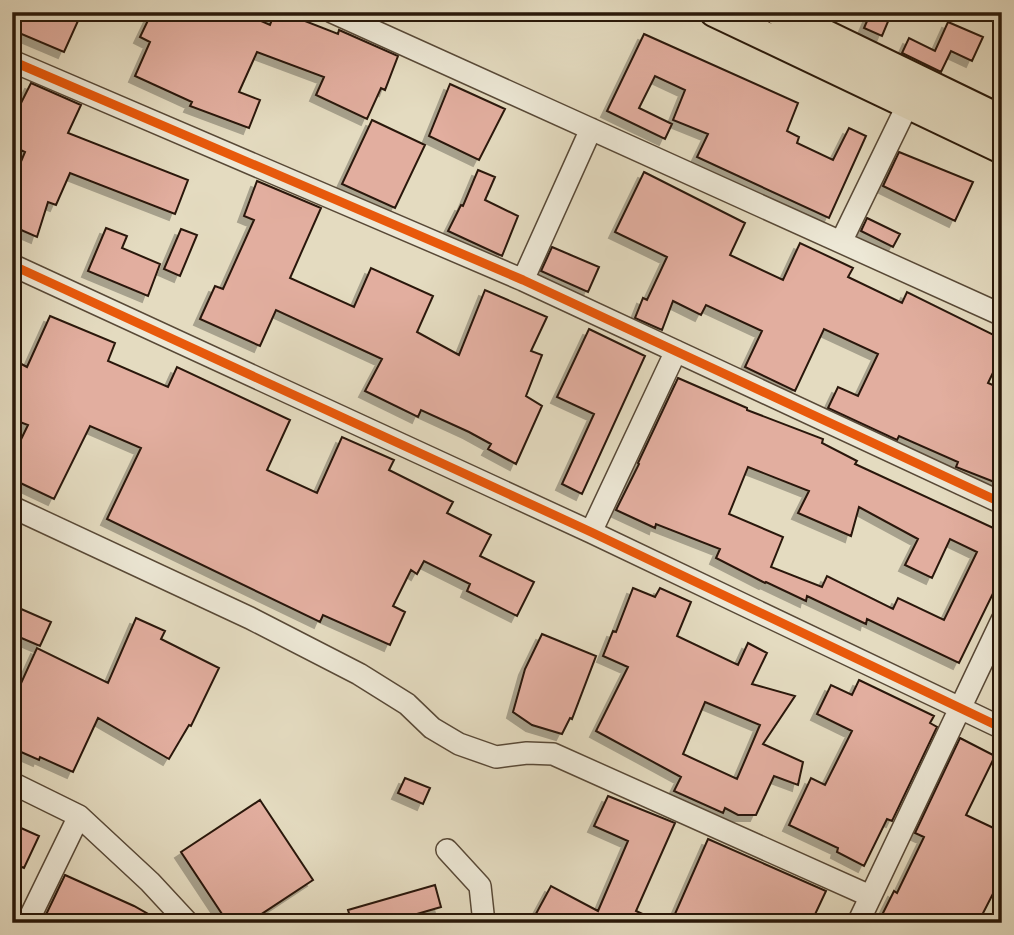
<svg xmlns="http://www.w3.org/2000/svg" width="1014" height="935" viewBox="0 0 1014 935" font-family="'IM FELL DW Pica',serif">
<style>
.building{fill:#e2ae9f;stroke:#291809;stroke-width:2;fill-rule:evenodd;filter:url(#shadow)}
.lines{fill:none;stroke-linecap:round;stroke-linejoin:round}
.minor-casing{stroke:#584937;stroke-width:24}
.major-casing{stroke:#291809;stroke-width:32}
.minor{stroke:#ede8d6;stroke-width:21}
.major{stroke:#e4dbc0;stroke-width:28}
.cycleway-casing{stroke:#ede8d6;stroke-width:13}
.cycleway{stroke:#e8590c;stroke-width:9}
</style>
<defs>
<filter id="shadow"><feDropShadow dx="-6" dy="6" stdDeviation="0" flood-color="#0004"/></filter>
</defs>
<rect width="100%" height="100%" fill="#e4dbc0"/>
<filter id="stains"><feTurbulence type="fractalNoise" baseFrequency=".00286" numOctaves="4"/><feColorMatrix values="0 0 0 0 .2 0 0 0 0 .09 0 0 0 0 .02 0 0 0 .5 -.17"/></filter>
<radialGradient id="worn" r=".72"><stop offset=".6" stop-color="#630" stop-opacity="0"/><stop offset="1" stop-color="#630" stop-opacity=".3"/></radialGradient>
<path class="building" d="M20 12H82L64 52 12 30Z
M152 12H196L214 20 217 12H241L270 25 275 12H282L338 34 339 30 398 56 385 90 381 88 367 119 316 95 324 77 257 52 239 92 260 100 249 128 190 106 192 102 135 76 150 42 140 37Z
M871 12H892L882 36 864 28Z
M948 22 983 37 972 61 951 51 941 72 902 53 909 38 935 51Z
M644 34 798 103 787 131 799 137 797 143 833 160 849 128 866 136 829 218 697 157 708 134 673 120 685 90 655 76 639 108 672 124 665 139 607 111Z
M31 83 81 105 68 133 188 180 175 214 70 173 56 205 48 202 37 237 12 226V183L25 152 12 146V121Z
M450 84 505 109 479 160 429 136Z
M372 120 425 145 395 208 342 184Z
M899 152 973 182 955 221 883 186Z
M478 170 495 177 485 200 518 216 502 256 448 231 461 205 463 206Z
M644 172 745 223 730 255 783 280 800 243 853 268 848 277 902 303 907 292 1002 339V354L988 383 1002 389V485L956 467 958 462 899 436 897 440 828 408 838 387 858 396 878 354 824 329 795 391 745 367 762 331 706 305 701 315 673 301 662 330 635 318 643 298 647 300 667 257 615 232Z
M257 181 321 208 290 278 354 307 371 268 433 296 417 332 459 355 485 290 547 317 531 351 542 355 526 396 542 406 516 464 488 449 491 444 469 432 421 410 418 417 365 391 382 359 276 310 260 346 200 319 215 286 223 289 254 220 244 216Z
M867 218 900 234 893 247 861 231Z
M106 228 127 236 122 248 160 264 148 296 88 271Z
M181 229 197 235 180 276 164 269Z
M552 247 599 267 588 292 541 271Z
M50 316 115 343 108 361 168 387 177 367 290 420 267 470 317 493 342 437 394 460 389 470 453 502 447 513 491 535 480 556 534 582 517 616 467 591 470 584 424 561 417 574 411 570 393 606 405 612 390 645 323 615 320 622 107 519 141 448 90 426 54 499 12 479V458L28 425 12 419V359L27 367Z
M589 329 645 356 582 494 562 484 594 414 557 397Z
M678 378 747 408V410L823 439 822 443 857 461 855 464 1002 532V575L959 663 867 619 866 624 807 596 806 601 766 582 765 583 716 558 720 549 656 524 655 528 616 510 639 464 638 463ZM748 467 809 491 798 513 851 536 859 507 918 539 905 565 932 578 950 539 977 552 944 620 898 598 893 609 827 576 822 587 771 567 783 537 729 514Z
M633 588 655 597 660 588 691 602 677 636 738 665 748 643 767 653 752 684 795 696 763 744 803 762 798 785 774 776 756 815H738L725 808 723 813 674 791 681 777 596 731 628 667 603 656 613 631 616 632ZM705 702 760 725 737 779 683 754Z
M12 605 51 622 40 646 12 634Z
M136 618 165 631 161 639 219 668 191 726 189 725 169 759 98 718 73 772 40 757 39 760 12 748V703L37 648 108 683Z
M542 634 596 656 572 719 570 718 562 734 532 725 513 712 525 669Z
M859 680 934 716 930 723 937 727 892 821 887 819 864 866 837 852 838 848 789 825 811 778 825 785 852 731 817 714 831 685 852 695Z
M960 738 995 756 966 815 1002 832V876L978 923H878L894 891 897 893 924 837 915 833Z
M405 778 430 788 423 804 398 793Z
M608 796 675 823 636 911 662 923H531L551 886 598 911 628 841 594 826Z
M260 800 313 880 248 923H228L181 852Z
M12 824 39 836 24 868 12 863Z
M708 839 826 891 811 923H671Z
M65 875 134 906 164 923H42Z
M435 885 441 907 386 923H352L348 910Z"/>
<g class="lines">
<defs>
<path id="minor" d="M332 12 1002 315
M12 61 523 280 1002 503
M841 242 908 104
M12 265 591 532 1002 728
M523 280 591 129
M12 507 250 618 359 674 407 704 432 728 459 744 496 757 527 753 553 754 870 896
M591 532 676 351
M12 783 79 816 150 882 188 923
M447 850 480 886 484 923
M27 923 79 816
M858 923 1002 620"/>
<path id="major" d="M714 12 1002 149
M779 12 1002 120"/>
</defs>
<use href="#minor" class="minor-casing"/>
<use href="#major" class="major-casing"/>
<use href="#minor" class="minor"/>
<use href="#major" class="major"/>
<defs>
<path id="cycleway" d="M12 61 523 280 1002 503
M12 265 591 532 1002 728"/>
</defs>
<use href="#cycleway" class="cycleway-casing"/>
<use href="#cycleway" class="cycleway"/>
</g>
<rect width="1014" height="935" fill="none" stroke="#e4dbc0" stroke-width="42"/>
<rect x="14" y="14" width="986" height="907" fill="none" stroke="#291809" stroke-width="3.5"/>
<rect x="21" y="21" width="972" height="893" fill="none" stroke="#291809" stroke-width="2"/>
<rect width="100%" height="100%" filter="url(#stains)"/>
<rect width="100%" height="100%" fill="url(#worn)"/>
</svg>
